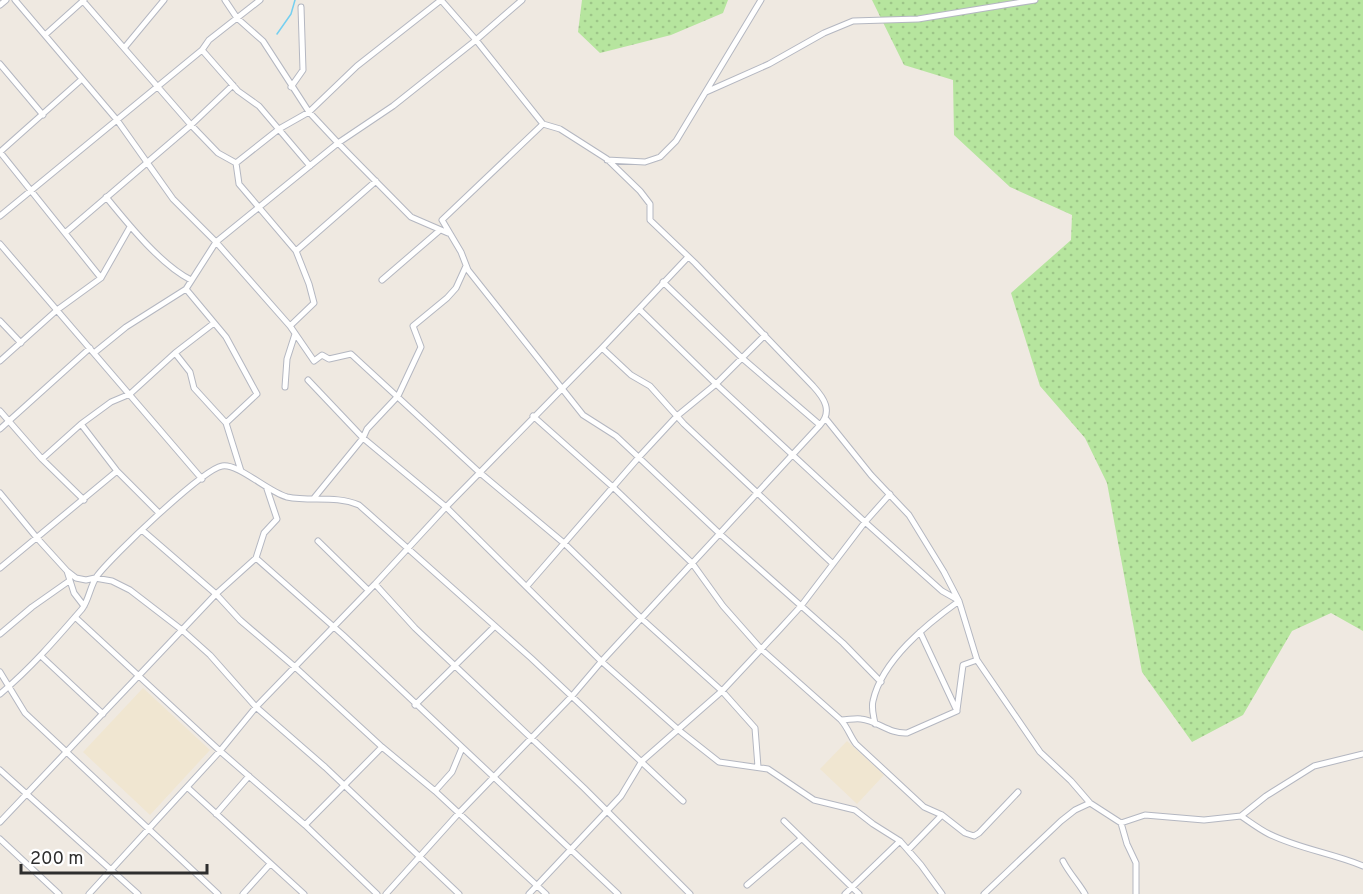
<svg xmlns="http://www.w3.org/2000/svg" width="1363" height="894" viewBox="0 0 1363 894" font-family="Overpass,sans-serif">
<style>
.education{fill:#f0e6d1}
.grass{fill:url(#grass-dots)}
.lines{fill:none;stroke-linecap:round;stroke-linejoin:round}
.stream{stroke:#75cff0;stroke-width:1.5}
.street-casing{stroke:#b4b7c1;stroke-width:7}
.street{stroke:#fff;stroke-width:5}
</style>
<defs>
<pattern id="grass-dots" width="8" height="8" patternUnits="userSpaceOnUse" patternTransform="scale(1.5)"><rect width="8" height="8" fill="#b6e59e"/><path d="M2 2h.1M6 6h.1" fill="none" stroke="#9dc588" stroke-width="1.8" stroke-linecap="round"/></pattern>
</defs>
<rect width="100%" height="100%" fill="#efe9e1"/>
<path class="education" d="M143 688 210 750 150 815 83 752Z
M847 741 884 775 857 804 820 769Z"/>
<path class="grass" d="M582 0H728L723 13 671 35 600 53 578 32Z
M872 0H1363V631L1331 613 1292 631 1243 715 1192 742 1142 672 1107 483 1085 438 1040 386 1011 293 1071 240 1072 215 1010 187 954 135 953 80 904 65Z"/>
<g class="lines">
<path class="stream" d="M277 34 291 14 295 0"/>
<defs>
<path id="street" d="M15 0 117 120 173 199 216 242 290 326 314 361 322 355 329 359 351 354 479 472 565 544 642 619 722 691 755 728 758 767
M225 0 237 18 263 41 309 112 338 143 411 217 448 233
M83 1 191 125 218 153 236 163 239 184 296 251 309 284 314 303 290 326
M0 5 6 0
M45 35 84 0
M125 47 164 0
M202 50 238 91 259 106 310 166
M0 64 43 115
M82 79 0 152 101 278
M291 87 303 70 301 7
M706 92 769 64 824 33 853 21 918 19 1035 0
M543 124 442 220 461 252 468 270 583 415 616 436 720 534 843 643 881 682
M607 160 645 162 660 157 676 141 761 0
M236 163 279 129 309 112 357 66 441 0
M106 197C128 224 161 265 191 280
M0 216 202 50 209 40 260 0
M65 233 191 125 233 85
M0 244 202 479
M296 251 376 181
M382 280 440 230
M663 282 742 358 820 425
M186 289 226 337 257 394 226 423 241 471
M639 309 716 384 865 522 942 591 958 600
M0 321 21 343
M602 348 631 375 650 386 684 424 833 564
M94 353 126 327 186 289 216 242 338 143 393 106 476 40 522 0
M175 353 190 372 194 388 226 423
M0 361 57 310 101 278 130 227
M308 380 363 438 446 507 601 661 681 732 719 762 768 769 814 800 855 810 873 824 900 841 921 865 942 894
M285 387 287 359 295 334
M0 411 42 459 84 500
M533 416 614 488 692 563 723 606 761 649 841 720C848 720 855 718 861 719 878 721 889 734 907 733L957 711
M826 419 871 475 909 515 944 572 959 601 977 660 1040 752 1071 781 1090 803 1121 823 1127 844 1136 863V894
M81 424 117 471 159 513
M0 429 90 348
M42 459 81 424 111 402 130 394 175 353 214 323
M0 493 37 538 67 571 76 578 86 580 95 578 112 581 130 590 182 630 210 655 256 707 325 767 459 894
M314 498 363 438 367 429 398 396 421 347 413 326 447 298 456 288 466 266
M142 530 216 594 240 620 295 667 382 747 435 791 546 894
M318 541 368 590
M256 558 343 635 618 894
M0 568 117 471
M67 571 74 593 84 606
M375 584 415 628 584 788 690 894
M527 586 639 457 677 416 716 384 765 335
M75 617 220 751 305 825 377 894
M920 632 957 711
M0 634 32 607 69 581
M41 656 103 714
M0 672 25 713 218 894
M0 694C30 669 56 639 82 609 89 600 90 586 97 576 111 557 203 469 222 466 238 463 268 492 287 497 311 502 335 495 359 505L531 658 683 801
M415 705 495 626
M957 710 963 665 977 660
M841 720C848 728 850 736 856 744L924 807 942 815 965 833 974 836 979 833 1018 792
M875 724C874 717 871 709 873 701 882 660 927 624 959 601
M0 770 138 894
M187 787 304 894
M435 791 452 772 462 748
M216 814 249 776
M1241 816C1250 822 1259 829 1269 834 1299 849 1332 853 1363 866
M784 821 859 894
M0 822 216 594 256 558 264 533 277 519 267 489
M1121 823 1145 815 1204 820 1241 816 1266 796 1314 766 1363 754
M305 825 382 747
M0 839 59 894
M908 850 942 815
M1063 861C1069 873 1078 882 1085 894
M747 885 801 839
M89 894 220 751 256 707 375 584 446 507 602 348 688 257
M243 894 270 864
M386 894 458 814 572 696 600 663 820 425C833 411 824 398 813 386L695 263 650 220V204L640 191 607 159 560 129 543 124 476 40 441 0
M529 894 621 796 642 761 722 691 780 629 801 606 865 522 890 494
M845 894 900 841
M984 894 1061 821 1075 810 1090 803"/>
</defs>
<use href="#street" class="street-casing"/>
<use href="#street" class="street"/>
</g>
<path d="M21 864v9h186v-9" fill="none" stroke="#2e2e2e" stroke-width="3"/>
<text x="30" y="864" font-size="18" fill="#2e2e2e" stroke="#ffffff" stroke-width="4.5" paint-order="stroke">200 m</text>
</svg>
